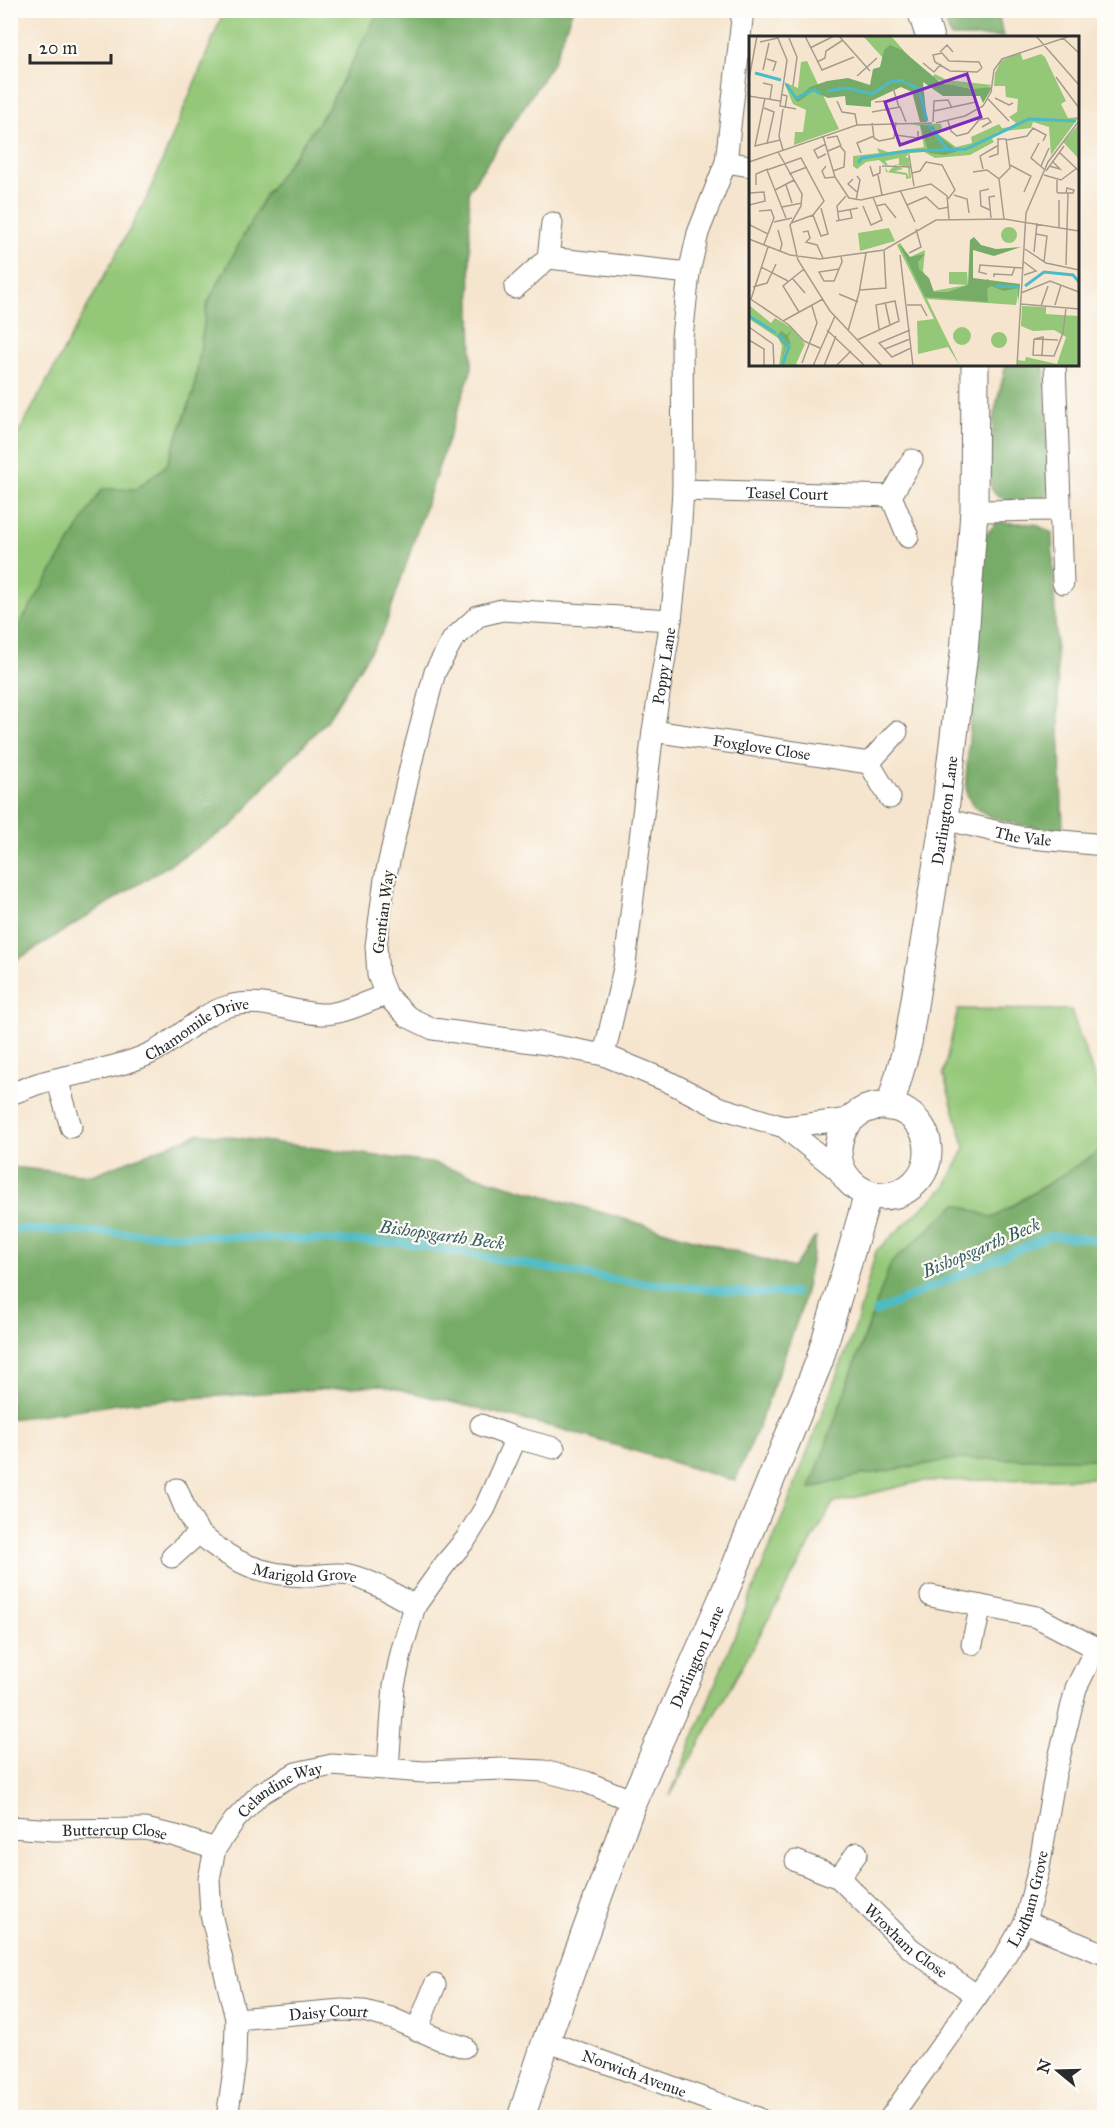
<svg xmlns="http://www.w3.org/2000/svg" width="1115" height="2128" viewBox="0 0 1115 2128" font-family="'IM FELL Great Primer',serif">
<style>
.green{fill:#94c878;stroke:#607a52;stroke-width:1.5}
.forest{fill:#77ac68;stroke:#516c4a;stroke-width:1.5}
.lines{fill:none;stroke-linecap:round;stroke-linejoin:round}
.stream{stroke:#4dbbc6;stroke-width:8}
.minor-casing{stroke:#726c64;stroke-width:23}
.tertiary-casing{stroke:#726c64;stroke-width:29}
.minor{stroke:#fff;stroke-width:21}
.tertiary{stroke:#fff;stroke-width:27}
.labels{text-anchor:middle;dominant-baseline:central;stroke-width:4.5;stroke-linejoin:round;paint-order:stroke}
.street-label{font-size:16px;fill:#2b2b2b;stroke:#fdfcf7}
.water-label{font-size:18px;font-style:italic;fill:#375d61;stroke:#fdfcf7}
.inset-river{fill:none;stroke:#4dbbc6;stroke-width:3}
.inset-road{fill:none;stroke:#a59b8d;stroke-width:1.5}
.view{fill:#7b2cbf;fill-opacity:0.15;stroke:#7b2cbf;stroke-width:3}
.inset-edge{fill:none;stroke:#2b2b2b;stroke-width:3}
</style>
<rect width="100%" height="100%" fill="#fdfcf7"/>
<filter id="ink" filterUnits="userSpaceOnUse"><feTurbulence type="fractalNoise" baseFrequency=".0167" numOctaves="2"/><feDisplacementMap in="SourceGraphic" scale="12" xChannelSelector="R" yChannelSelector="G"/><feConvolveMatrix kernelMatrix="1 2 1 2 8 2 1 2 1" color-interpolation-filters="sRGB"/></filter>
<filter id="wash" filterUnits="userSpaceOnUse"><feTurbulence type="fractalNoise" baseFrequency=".008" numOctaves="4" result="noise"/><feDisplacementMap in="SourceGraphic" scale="24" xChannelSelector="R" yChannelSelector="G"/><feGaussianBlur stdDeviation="1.35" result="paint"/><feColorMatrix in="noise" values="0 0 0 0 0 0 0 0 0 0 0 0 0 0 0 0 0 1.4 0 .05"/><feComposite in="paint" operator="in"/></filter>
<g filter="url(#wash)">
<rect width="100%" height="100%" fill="#f6e5ce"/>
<path class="green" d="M224 11H379L327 110 265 196 207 304 194 391 167 465 136 489 102 490 11 643V447L149 194Z
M958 1009 1071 1010 1104 1106V1478L922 1481 833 1503 670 1796 784 1513 856 1325 876 1251 945 1187 965 1148 943 1074Z"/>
<path class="forest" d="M379 11H572L553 63 469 190 472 368 384 630 327 720 269 782 233 825 11 964V643L15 632 102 489H136L167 465 194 391 207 304 265 196 327 110Z
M941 11H998L1003 37H951Z
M1006 365H1044L1050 491 1041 501H1008L997 496 991 488 990 471 994 414Z
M997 522 1035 524 1052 533 1063 831C1036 827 980 824 968 797 966 792 966 783 966 778L985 536Z
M200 1133 431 1163 793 1268 816 1236 802 1307 758 1428 735 1481 561 1429 381 1385 132 1402 11 1419V1167L92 1175Z
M1100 1151 1104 1159V1459H956L851 1477 810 1489 891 1263 957 1204 993 1218Z"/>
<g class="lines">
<path class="stream" d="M10 1229 405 1243 616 1280 750 1293H795
M875 1312 1049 1236 1104 1240"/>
</g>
</g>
<g filter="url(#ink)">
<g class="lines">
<defs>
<g id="minor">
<path d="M726 162 750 166"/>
<path d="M548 258 689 273"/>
<path d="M515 288 548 258 552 223"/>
<path d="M1055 364 1063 583"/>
<path id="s1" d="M683 490 891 496"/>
<path d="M974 511 1060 510"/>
<path d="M908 537 891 496 912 460"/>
<path d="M671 620 502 610 478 616 453 639 435 672 414 751 385 879 376 946 378 975 386 995 408 1017 433 1029 547 1044 604 1055 667 1081 718 1107 784 1127 844 1175"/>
<path id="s2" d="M653 731 869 763 890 798"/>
<path d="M869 763 897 732"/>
<path id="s3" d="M944 819 1020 837 1104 845"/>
<path id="s4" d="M604 1055 625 964 653 731 671 620 680 537 683 490 682 337 689 273 698 233 726 162 743 10"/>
<path d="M57 1079 71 1127"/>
<path id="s5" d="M10 1094C20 1091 30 1086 40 1083 77 1073 117 1069 151 1053 179 1040 199 1014 229 1006 259 997 290 1012 320 1014 342 1015 365 1002 386 995"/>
<path d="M784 1127 850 1119"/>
<path d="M481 1425 516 1438 554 1448"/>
<path id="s6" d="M199 1533C232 1563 263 1576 307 1576 320 1576 336 1572 349 1575 373 1581 394 1594 415 1606"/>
<path d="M172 1557 199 1533 187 1513 177 1489"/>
<path d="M972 1644 981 1606"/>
<path d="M388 1768 394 1686 402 1649 415 1606 445 1564 466 1539 485 1508 516 1438"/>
<path id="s7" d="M10 1827 54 1830 145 1829 176 1836 215 1849"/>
<path id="s8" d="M796 1861 839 1878 910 1948 977 1996"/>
<path d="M839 1878 857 1853"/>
<path d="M1025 1922 1104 1954"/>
<path id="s9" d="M236 2019 342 2010 364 2011 391 2018 439 2039 464 2047"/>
<path d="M417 2030 435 1985"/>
<path id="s10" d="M546 2041 758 2118"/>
<path id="s11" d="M227 2118 235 2063 236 2019 211 1914 209 1879 215 1849 234 1821 260 1794 296 1773 332 1765 424 1772 502 1769 544 1771 586 1782 633 1801"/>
<path id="s12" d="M890 2118 1004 1958 1025 1922 1039 1868 1055 1775 1076 1688 1096 1648 1037 1617 931 1596"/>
</g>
<g id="tertiary">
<path d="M921 10 930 38"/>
<circle cx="883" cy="1151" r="45"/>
<path id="s13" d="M890 1107 908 1043 944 819 964 653 974 511 975 364"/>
<path id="s14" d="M521 2118 546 2041 633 1801 722 1599 819 1362 868 1194"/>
</g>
</defs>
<use href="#minor" class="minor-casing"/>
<use href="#tertiary" class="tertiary-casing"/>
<use href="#minor" class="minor"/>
<use href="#tertiary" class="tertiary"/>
</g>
</g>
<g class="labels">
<g class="street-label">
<text stroke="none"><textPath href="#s1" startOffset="104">Teasel Court</textPath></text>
<text stroke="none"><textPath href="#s4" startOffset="394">Poppy Lane</textPath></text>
<text stroke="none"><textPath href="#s2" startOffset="110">Foxglove Close</textPath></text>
<text stroke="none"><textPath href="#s13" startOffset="302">Darlington Lane</textPath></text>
<text stroke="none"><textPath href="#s3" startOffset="81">The Vale</textPath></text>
<text transform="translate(383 912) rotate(-83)">Gentian Way</text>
<text stroke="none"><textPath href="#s5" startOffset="200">Chamomile Drive</textPath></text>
<text stroke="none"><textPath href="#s6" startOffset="117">Marigold Grove</textPath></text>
<text stroke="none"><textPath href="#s14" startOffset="494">Darlington Lane</textPath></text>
<text stroke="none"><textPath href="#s11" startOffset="364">Celandine Way</textPath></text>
<text stroke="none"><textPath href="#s7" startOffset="105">Buttercup Close</textPath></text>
<text stroke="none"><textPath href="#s12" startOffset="261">Ludham Grove</textPath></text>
<text stroke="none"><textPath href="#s8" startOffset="138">Wroxham Close</textPath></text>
<text stroke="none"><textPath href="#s9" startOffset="93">Daisy Court</textPath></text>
<text stroke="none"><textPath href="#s10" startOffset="94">Norwich Avenue</textPath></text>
</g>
<g class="water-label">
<text transform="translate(442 1235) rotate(8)">Bishopsgarth Beck</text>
<text transform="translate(981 1248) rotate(-23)">Bishopsgarth Beck</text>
</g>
</g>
<g transform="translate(749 36)">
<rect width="330" height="330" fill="#f6e5ce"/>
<path d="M114 0H142L164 25 135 14 134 22ZM271 16 274 24 292 18 296 21 317 65 312 68 319 82 330 81 302 119 300 91 284 86 282 92 248 96 243 103 245 106 221 119 186 122 175 116 162 117 156 121 160 122 162 142 157 143V139L137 136 136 131 139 136 146 129 154 133 146 135 158 137 160 142 159 131 146 128H150V122L136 125 139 129H136L130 124 117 126 108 133 104 130V120L130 117 128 112 139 116 175 111 171 90 158 87 192 88 193 92 188 97 207 111 223 107 222 101 250 88 253 92 262 91 267 87 260 81 268 76 269 63 257 61 256 50H245L246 37 252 25ZM58 25 90 93 45 109 46 96H54L57 74 44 68 35 46 49 52 52 26ZM186 38 198 44 243 49 235 54 202 50 183 41ZM330 88V123L314 106ZM252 199a8 8 0 1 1 16 0a8 8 0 1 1-16 0ZM140 192 146 205 111 215 109 197ZM151 207 161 221 176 214 174 235 184 255 218 249 200 248V236H218L219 249 240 243V247L271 248 267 269 178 263 211 330 199 311 169 318 168 285 185 283 148 209ZM0 269 22 287 26 282 43 292 56 308 47 328 52 330H30L33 310 29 302 0 283ZM273 270 297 271V278L330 280V330H268V324L276 325 277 321 308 328 317 301 305 294 284 295 272 290ZM204 300a9 9 0 1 1 18 0a9 9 0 1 1-18 0ZM242 304a8 8 0 1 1 16 0a8 8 0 1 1-16 0Z" fill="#94c878"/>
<path d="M141 9 153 14 192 47 223 53 243 51 240 57 234 67 231 60H194L174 46 178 86H171L163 56 152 51 122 65V71L97 69 96 60 79 62 64 55 49 66 46 64 61 51 78 45 99 42 121 49 124 33 131 31 135 14ZM171 89 184 90 190 100 209 115 196 119 180 117ZM225 201 232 209 247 213 272 211 245 220 224 214V242L271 248 269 268V252L255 255 242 250 238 253 239 266 176 261 150 208 161 221 176 218 169 226 170 233 180 242 185 256H199L219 249 221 204ZM43 293 39 300 42 309 38 307 31 330 36 310 28 300 32 295 38 299Z" fill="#77ac68"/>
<path class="inset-river" d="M6 37 32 44M156 46 170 53 178 85M37 48 47 62 65 54 72 58M78 55 98 52 123 58 143 45H155M179 89 200 115M109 127 113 122 159 115 217 113 280 83 327 85M247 250 270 251M276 250 295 236 324 239 330 246M0 280 27 297M29 298 40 311 33 330"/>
<path class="inset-road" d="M28 0 38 24 31 70 47 73M56 0 73 34 105 21M90 0 121 35M287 0 330 49M40 2 48 21 44 50M314 2 330 17M11 6 29 2M61 12 85 0M191 16 198 9 204 16M18 23 27 26 24 35M200 25 193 17 184 19 186 26 201 35 228 36 233 32M200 25 230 26 233 32M68 26 76 22 77 15 94 4M174 27 185 36 192 28M14 34 20 7M108 40 128 22M307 41 330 72M0 43 8 0M14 47 23 49 21 63M144 52 150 71M32 58 38 60 36 72M0 60 31 65M16 62 6 110 31 104M246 62 260 69 264 67M239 63 260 85M88 65 93 76 106 78 108 89M126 66 136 65 137 75M15 72 25 76 18 108M34 73 30 100 34 114M185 75 227 66M123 76 151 71 157 86M199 85 202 95 208 100 219 97 230 84 239 82 242 86 233 91M184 86 185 65 199 64 203 72M123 87 125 102 130 105 145 102 147 86M187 87 216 80 234 70 242 56 245 34 253 23 321 0M146 99 169 102V95M74 100 86 141 100 162 112 164 182 148 198 160 200 183M78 102 88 100 92 110M258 104 278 100 284 92 297 99 294 105M290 107 282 122 295 133M77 108 65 114 69 122 77 118M79 115 91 110 96 116 95 131 84 135M29 116 53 158 52 170 41 189 49 224 81 275 133 330M310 116 330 135M112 117 108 107 125 100M160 119 165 150M240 121 249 118V103H257L261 132 250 143M0 126 108 89 183 87M261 129 282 140 275 156M77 130 73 135 76 142 86 141M121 130 124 140 131 137V130M133 130 162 131M292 130 300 112M300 130 311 133 303 125M234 133 231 120 248 110M297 135 315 110M224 136 238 134 250 143 255 183M163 137 171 135 177 126 193 129 206 154 199 163M40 138 58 131M129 139 133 159M295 139 312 144 328 132M104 143 99 148 108 156M308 144V156L309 157H324L325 154 318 152 317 157M7 149V138L19 133M37 149 43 167M240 153 231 155 232 170 241 174M26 154 45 144M151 154 158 169 177 161 190 173 200 171M0 157 15 156 16 165 0 169 1 189 19 198M205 159 218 163 220 177M107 164 111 144 108 140M158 169 166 186M114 170 122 189 133 184 124 161M127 170 136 168 147 182M33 171 53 167M10 175 22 174 25 182 15 208M88 176 109 172M64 179 72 200 79 198 72 172M37 182 18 134 52 122 75 165 64 179 42 187M242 182 240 161 246 160M87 185 103 182 101 173M90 185 88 170 97 160M25 186 43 182M310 191V164M29 194 33 208 31 215M54 196 59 195 61 202 57 206 68 209 74 222M287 198 298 200 295 226M0 203 41 219 71 223 135 214 187 184 255 183 330 195M276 213 297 227 330 234M285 216 288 187M160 217 172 211 167 193M151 219 164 330M317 229 319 157M12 231 39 245M90 233 70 236 75 245H85L86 243 90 233 93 226 92 220M238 238 230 236 231 229 273 232M275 239 287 235 275 226M245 241V238L263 239 266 231M43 242 56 257M4 251 18 247 27 228M111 254 137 252 135 214M110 257 117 217M272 257 301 245 330 256M90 258 109 266M0 262 40 289 55 305 71 312M2 263 19 211M136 266 141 289M272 268 330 273M158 269H172L178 280M306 269 312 249M292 270 299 250M50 276 34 250 55 233M34 285 74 263M0 291 24 308M78 294 116 330M161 294 130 307 143 321 162 312M99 295 110 257M285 303 284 319 305 320 314 297 317 272M285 303 294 301 293 320M285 303 309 304M0 304 15 313V330M108 304 150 285 146 265 127 269 130 293M24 308 25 330M136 313 161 303M53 327 68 287 63 270M64 330 86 280M75 330 87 300M87 330 102 315M268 330 277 177 299 126 330 85"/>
<path class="view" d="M218 38 232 81 151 109 136 66Z"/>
<rect width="330" height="330" class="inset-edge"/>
</g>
<rect width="1115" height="2128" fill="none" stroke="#fdfcf7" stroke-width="36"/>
<g transform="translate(1058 2071) rotate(289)" stroke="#fdfcf7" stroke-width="4.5" paint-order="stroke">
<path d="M0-4.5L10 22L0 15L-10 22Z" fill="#2b2b2b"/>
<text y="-9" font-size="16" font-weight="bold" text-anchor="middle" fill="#2b2b2b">N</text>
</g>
<path d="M30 54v9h81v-9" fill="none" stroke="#2b2b2b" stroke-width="3"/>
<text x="39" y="54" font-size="18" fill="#2b2b2b" stroke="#fdfcf7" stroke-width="4.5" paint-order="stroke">20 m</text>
</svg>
